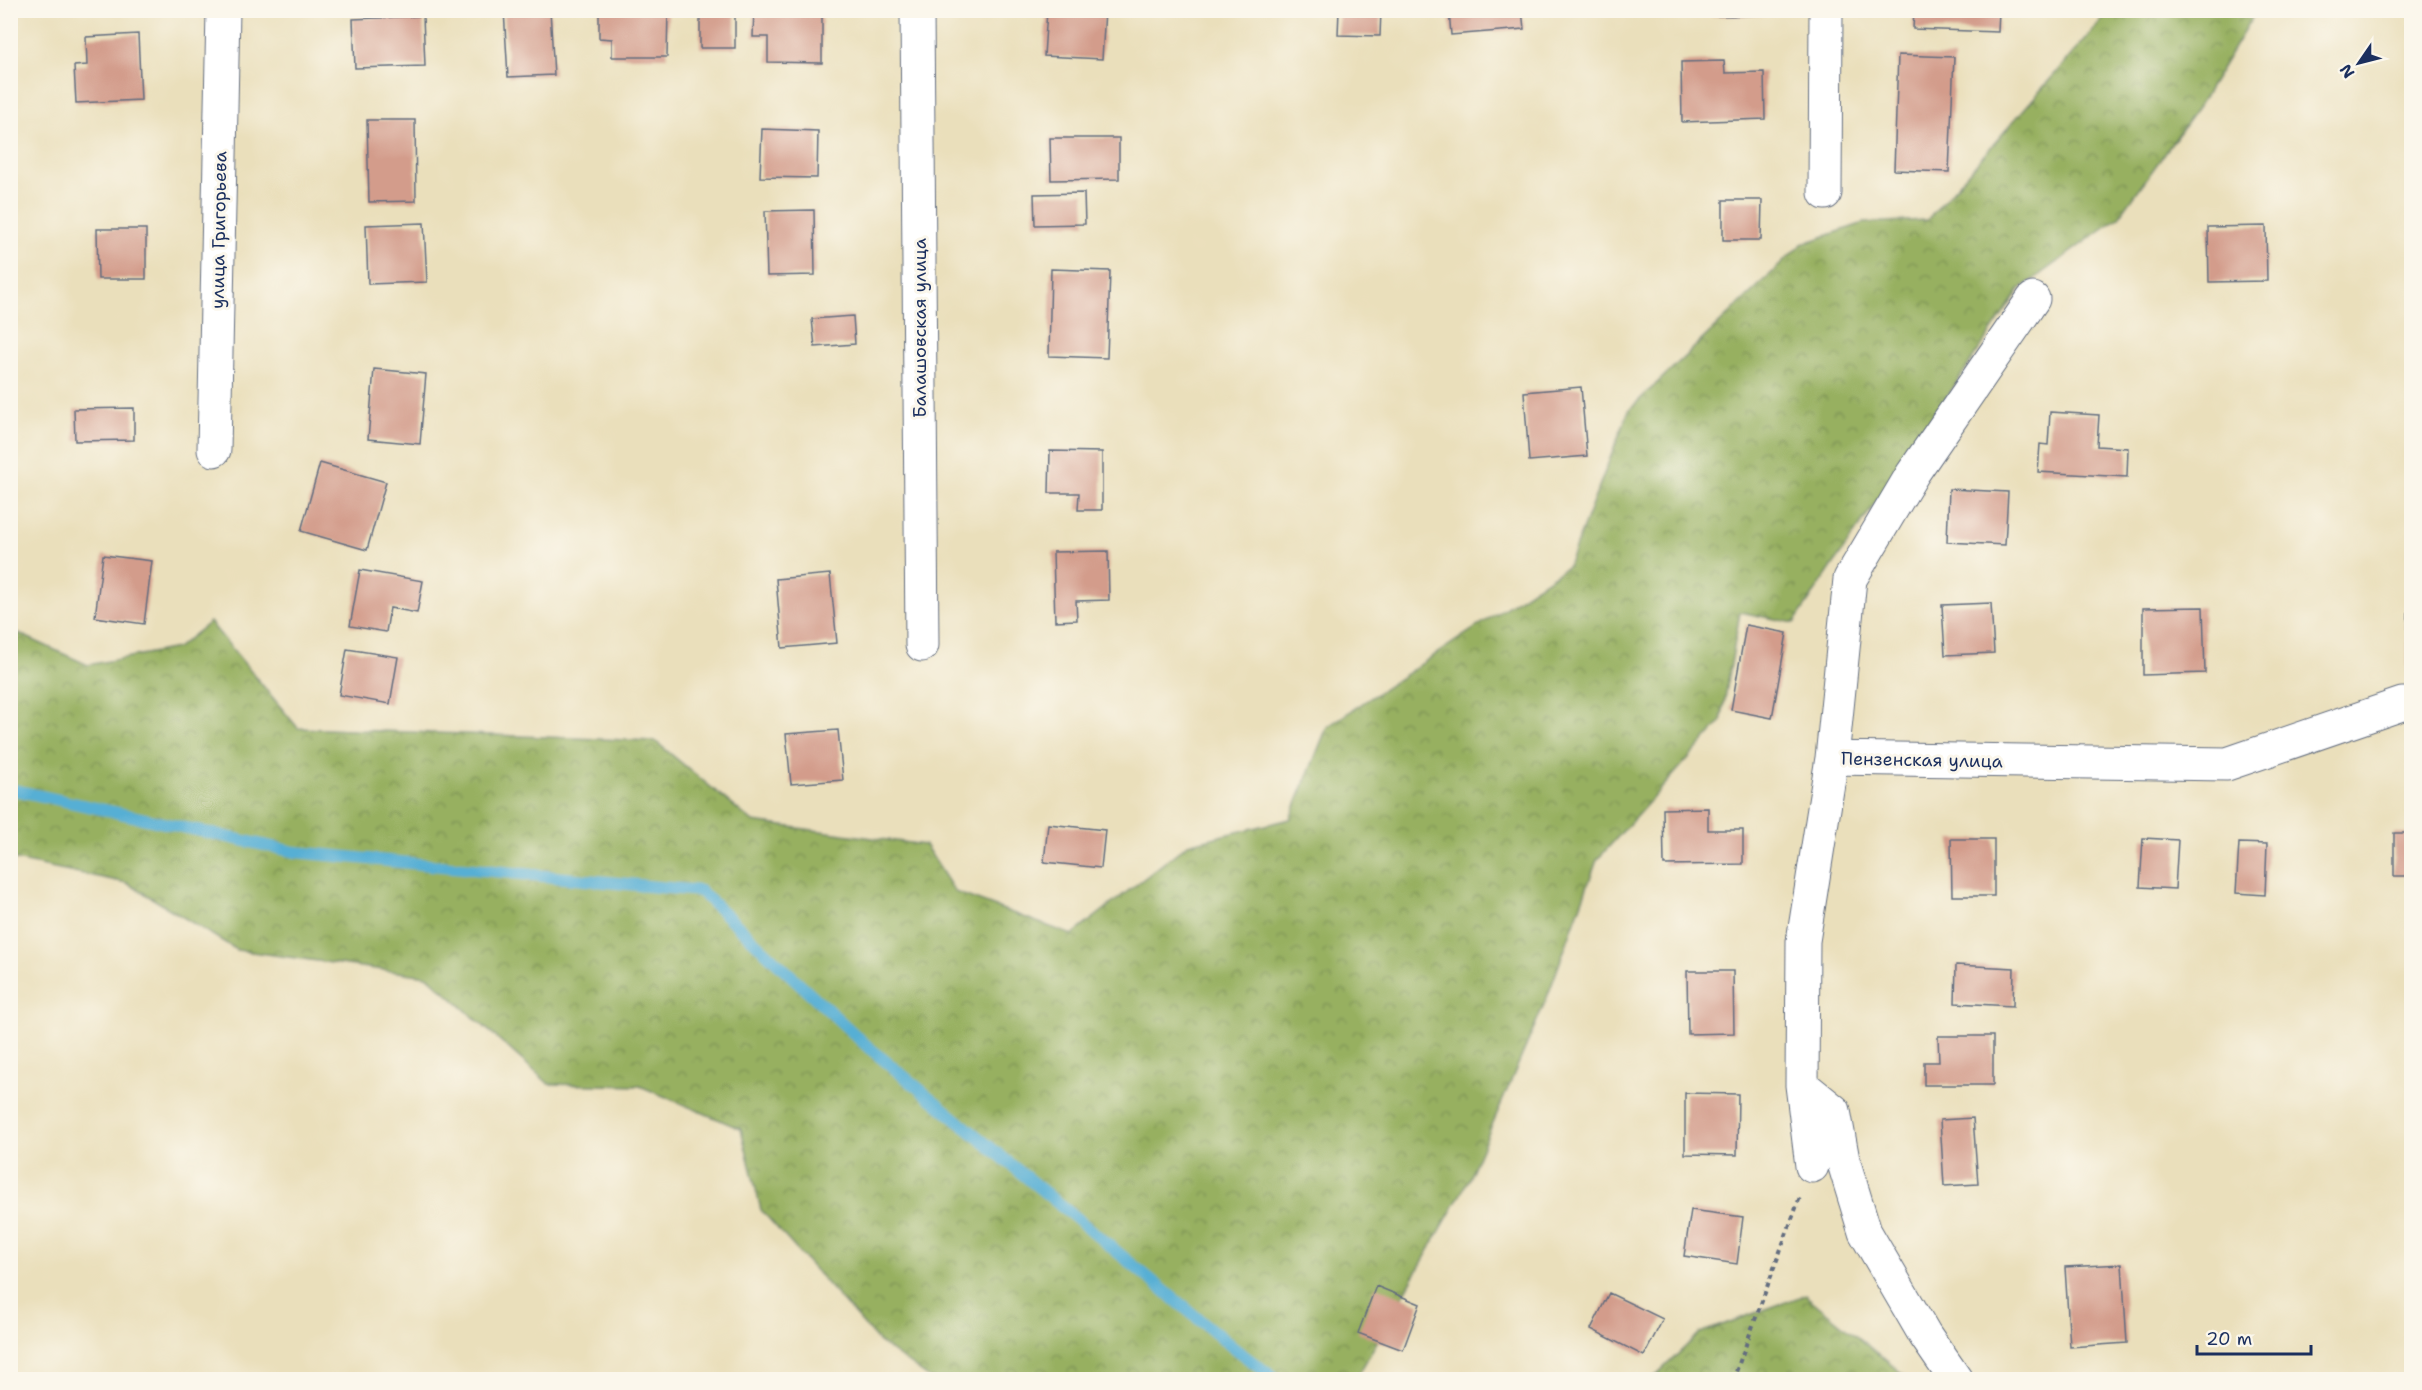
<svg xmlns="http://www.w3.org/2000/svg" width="2422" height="1390" viewBox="0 0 2422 1390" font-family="'Shantell Sans',sans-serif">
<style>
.forest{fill:url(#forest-crowns);stroke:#597060;stroke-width:1.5}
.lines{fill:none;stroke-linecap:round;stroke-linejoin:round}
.stream{stroke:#57afd4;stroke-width:12}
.building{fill:#d39c8b}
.minor-casing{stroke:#636d7f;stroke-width:35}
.path{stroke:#636d7f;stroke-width:4;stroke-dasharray:4.5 4.5;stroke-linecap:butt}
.minor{stroke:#fff;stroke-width:33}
.labels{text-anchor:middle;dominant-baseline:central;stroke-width:6;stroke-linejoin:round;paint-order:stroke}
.street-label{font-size:18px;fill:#1b2f5e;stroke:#fbf7ec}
</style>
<defs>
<pattern id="forest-crowns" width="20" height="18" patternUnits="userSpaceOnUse" patternTransform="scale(1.5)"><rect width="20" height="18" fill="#97b061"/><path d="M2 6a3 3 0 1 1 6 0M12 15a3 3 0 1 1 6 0" fill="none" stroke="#7a9053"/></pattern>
</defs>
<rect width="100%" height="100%" fill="#fbf7ec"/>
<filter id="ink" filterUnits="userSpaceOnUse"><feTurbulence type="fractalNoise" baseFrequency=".0167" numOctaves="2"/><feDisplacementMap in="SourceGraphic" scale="12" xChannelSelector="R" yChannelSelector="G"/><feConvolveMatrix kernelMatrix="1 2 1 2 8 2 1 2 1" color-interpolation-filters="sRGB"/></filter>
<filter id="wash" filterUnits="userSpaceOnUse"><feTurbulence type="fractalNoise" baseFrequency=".008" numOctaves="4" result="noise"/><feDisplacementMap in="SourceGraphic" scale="24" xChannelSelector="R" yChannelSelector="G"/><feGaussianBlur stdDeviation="1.35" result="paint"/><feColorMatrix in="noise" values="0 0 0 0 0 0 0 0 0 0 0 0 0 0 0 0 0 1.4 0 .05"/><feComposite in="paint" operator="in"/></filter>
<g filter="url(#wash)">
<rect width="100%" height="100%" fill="#eadfbb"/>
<path class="forest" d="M2110 11H2256L2200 104 2119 217 2020 289 1794 623 1740 612 1721 722 1597 860 1548 995 1468 1181 1356 1379H931L879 1342 761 1210 741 1129 640 1086 549 1084 427 976 237 950 127 883 11 859V630L88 665 177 648 210 622 298 728 655 741 753 822 925 845 955 892 1072 935 1188 844 1290 819 1327 727 1568 566 1629 410 1802 244 1864 223 1927 220Z
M1805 1295 1909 1379H1652L1700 1333Z"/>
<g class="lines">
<path class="stream" d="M10 789 295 852 700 891 867 1046 1235 1349 1277 1380"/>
</g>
<g id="blocks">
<path class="building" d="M504 10H550L554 75 508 77Z
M599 10H668L667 57H612V39L599 38Z
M700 10H735V48H700Z
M754 10H822V63L768 62V37H753Z
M1047 10H1105L1102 59 1044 56Z
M1339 10H1381L1380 36 1338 35Z
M1449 10H1522L1524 29 1451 35Z
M1711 10H1774V15L1711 16Z
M1914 10H1999L1998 32 1913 29Z
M423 16 425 66 355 68 353 19Z
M138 34 141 100 76 103 74 66 87 65 86 37Z
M1898 55 1954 57 1949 172 1894 170Z
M1724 61 1725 73 1764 72 1765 119 1682 122 1681 62Z
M367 120H415L416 201 369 202Z
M762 129 818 131 817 178 760 177Z
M1050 138H1119V179L1051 180Z
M1084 193 1085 224 1035 225 1034 194Z
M1723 200H1762L1761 240H1723Z
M814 210 815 275 767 276 765 211Z
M424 223 427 282 368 284 366 225Z
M2266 226 2267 281 2209 282 2208 227Z
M97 229H146V279H98Z
M1051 269 1110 271 1107 358 1049 356Z
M853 316 855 344 815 347 812 319Z
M374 369 426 374 420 444 368 439Z
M1581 387 1587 456 1529 461 1524 392Z
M134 408V440L75 441 74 409Z
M2050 412 2099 415 2097 446 2128 448 2127 477 2038 472 2040 444 2048 445Z
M1050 451 1102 452V510H1078L1079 493H1049Z
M320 463 386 482 367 550 301 531Z
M1949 489 2008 492 2005 545 1947 542Z
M1108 551 1109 600 1076 601 1077 620 1055 621 1053 552Z
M103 555 152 561 144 624 95 617Z
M360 570 423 581 417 613 390 608 386 632 350 626Z
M830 574 837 643 782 648 776 579Z
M2408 594H2412V676H2407Z
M1991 603 1994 653 1945 655 1942 605Z
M2203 607 2205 673 2143 675V608Z
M1746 625 1787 633 1772 718 1731 710Z
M347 649 398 657 390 704 339 695Z
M838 730 843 780 791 784 786 734Z
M1708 808V830H1743V864L1664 865 1663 809Z
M1048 824 1105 830 1101 868 1044 862Z
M2394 833H2412V876H2394Z
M2143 838 2178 840 2175 889 2140 887Z
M1951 839H1994V896H1952Z
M2239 843 2267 844 2265 895 2236 893Z
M1956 965 2014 968 2013 1006 1955 1003Z
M1687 971H1733L1734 1033 1688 1034Z
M1938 1036H1993V1085H1924V1062H1939Z
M1685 1093 1738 1094 1737 1155 1685 1154Z
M1973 1118 1978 1184 1944 1186 1940 1120Z
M1691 1210 1743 1217 1737 1264 1684 1256Z
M2122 1264 2127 1343 2070 1347 2065 1267Z
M1376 1286 1420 1304 1403 1350 1358 1333Z
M1609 1293 1663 1319 1644 1356 1591 1329Z"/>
</g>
</g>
<g filter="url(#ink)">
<use href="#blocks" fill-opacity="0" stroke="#636d7f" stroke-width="1.5"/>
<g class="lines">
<defs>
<path id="minor" d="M917 10 922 645
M1825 193 1826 10
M214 450 223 10
M1832 758 1850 579 1913 473 2033 299
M1802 1085 1834 1111 1843 1160 1865 1232 1925 1335 1956 1380
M1812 1166 1802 1085 1803 941 1832 758 2227 764 2402 704H2412"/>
</defs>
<use href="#minor" class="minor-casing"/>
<path class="path" d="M1733 1380 1800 1197"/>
<use href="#minor" class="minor"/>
</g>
</g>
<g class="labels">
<g class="street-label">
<text transform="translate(219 230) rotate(-89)">улица Григорьева</text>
<text transform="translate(920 328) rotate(-90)">Балашовская улица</text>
<text transform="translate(1922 760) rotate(1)">Пензенская улица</text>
</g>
</g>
<rect width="2422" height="1390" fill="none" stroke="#fbf7ec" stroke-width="36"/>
<g transform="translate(2359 63) rotate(235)" stroke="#fbf7ec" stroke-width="4.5" paint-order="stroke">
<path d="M0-4.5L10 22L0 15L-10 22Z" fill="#1b2f5e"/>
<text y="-9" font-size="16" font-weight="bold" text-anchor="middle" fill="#1b2f5e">N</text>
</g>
<path d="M2197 1345v9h114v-9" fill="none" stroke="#1b2f5e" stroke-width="3"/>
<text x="2206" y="1345" font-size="18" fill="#1b2f5e" stroke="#fbf7ec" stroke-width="4.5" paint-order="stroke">20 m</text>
</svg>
